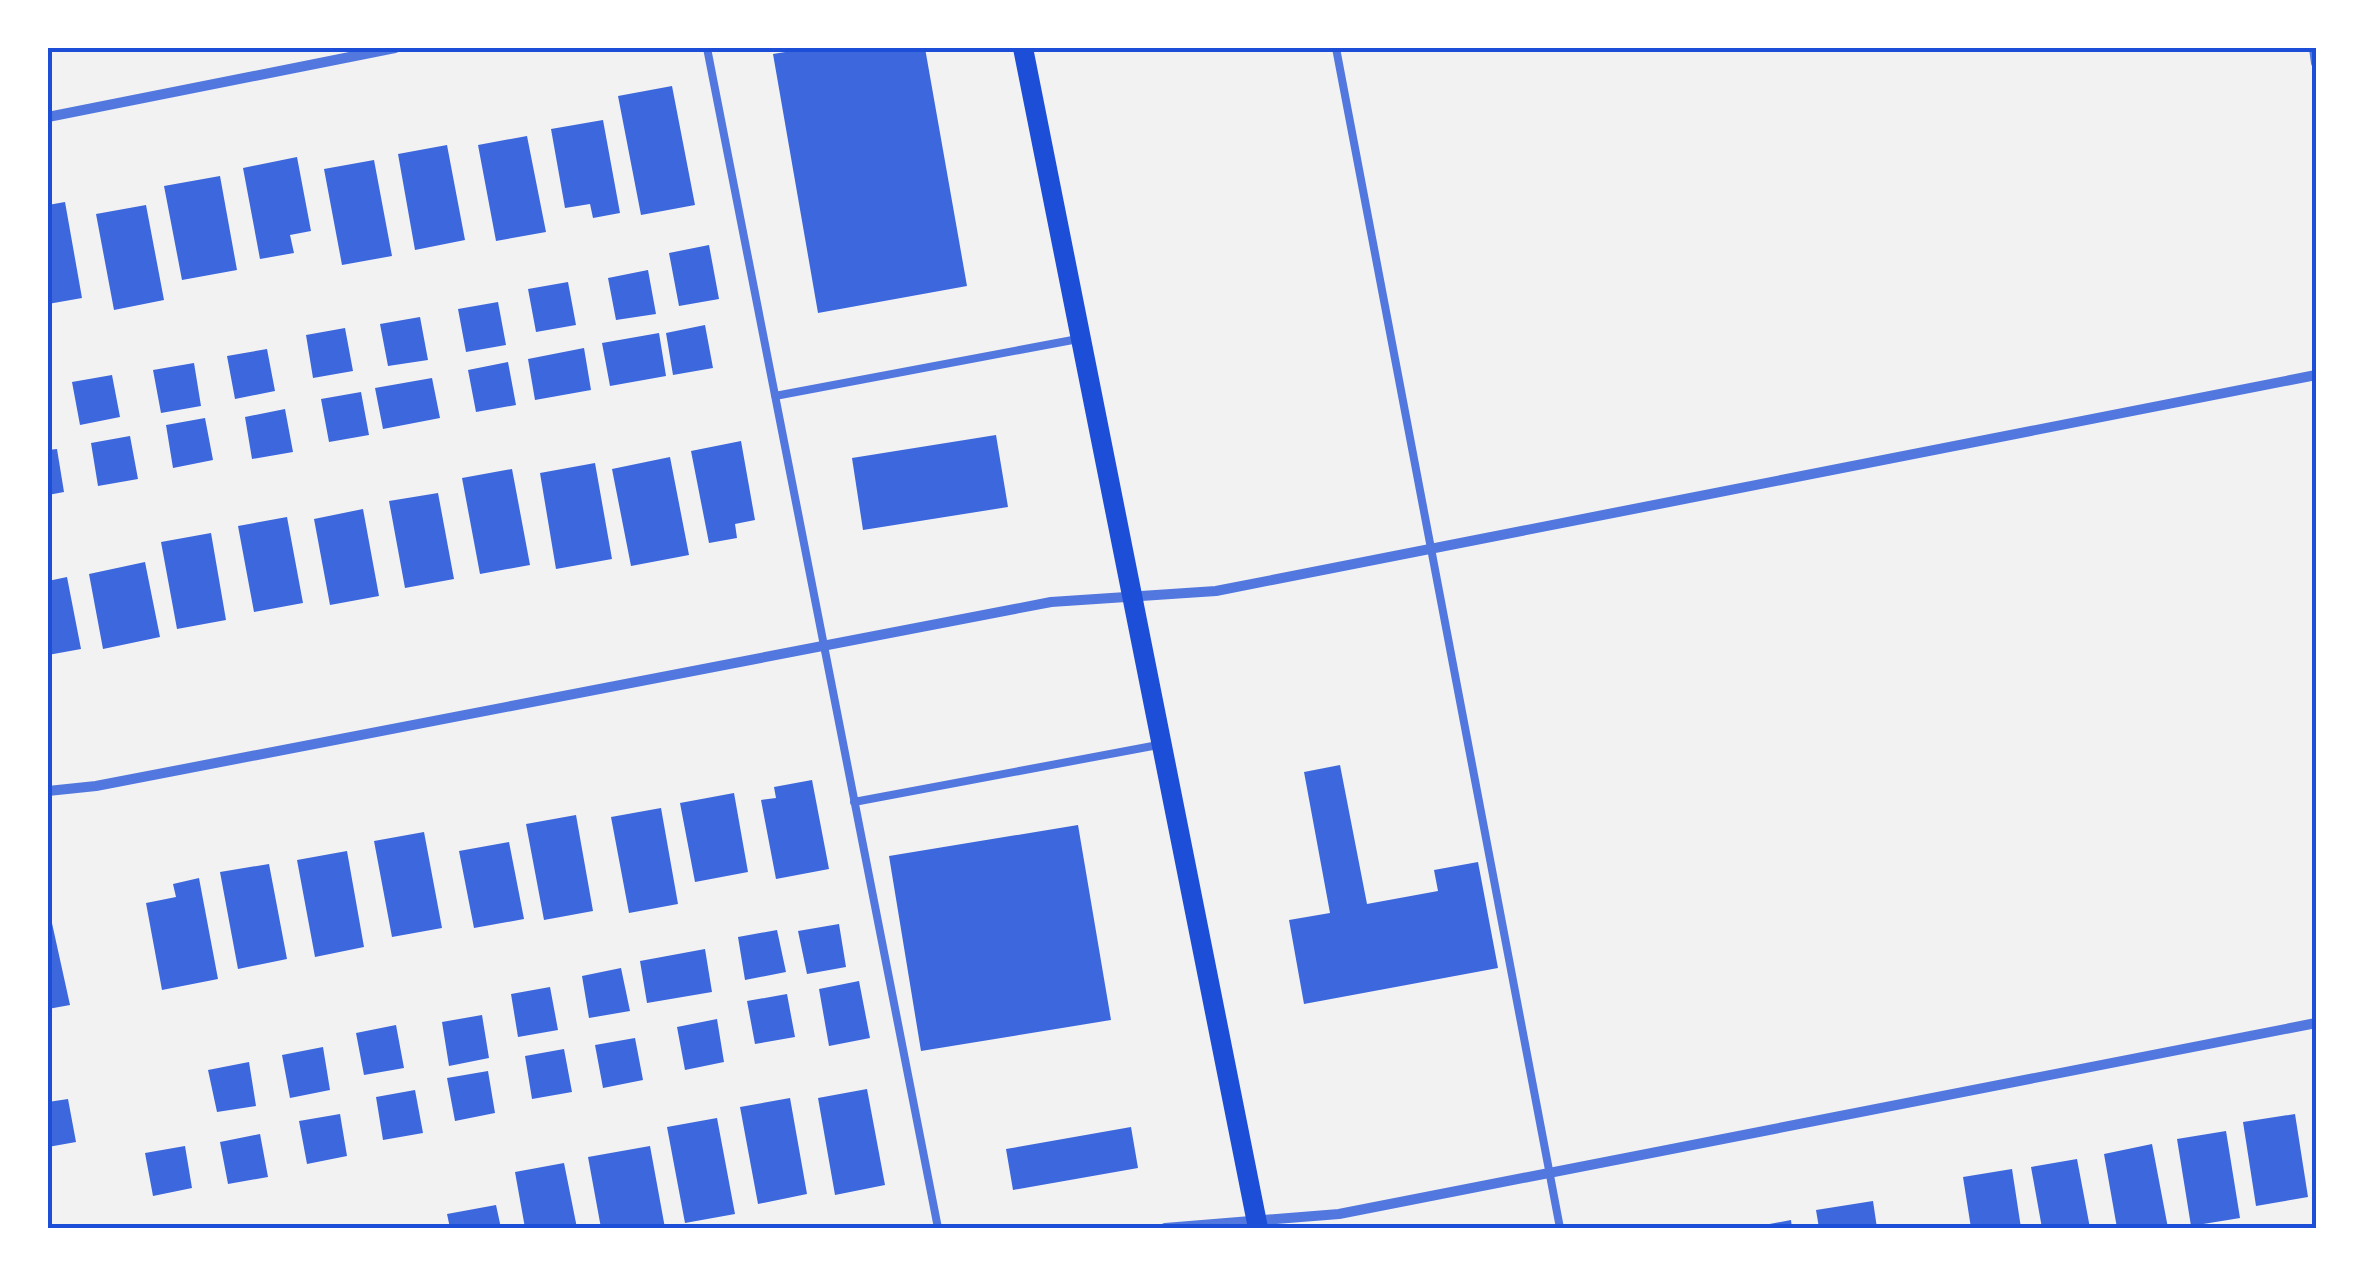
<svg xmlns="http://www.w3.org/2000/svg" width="2364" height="1276" viewBox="0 0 2364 1276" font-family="Mulish,sans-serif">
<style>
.building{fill:#3d67dc}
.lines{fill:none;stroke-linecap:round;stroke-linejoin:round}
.service{stroke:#5277de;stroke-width:8}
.minor{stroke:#5277de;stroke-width:10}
.secondary{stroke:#1d4ed8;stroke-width:20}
.neatline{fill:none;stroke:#1d4ed8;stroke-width:4}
</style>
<rect width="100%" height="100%" fill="#f2f2f2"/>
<path class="building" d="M810 48H925L967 286 818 313 773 54Z
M672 86 695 205 641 215 618 96Z
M603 120 620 213 593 218 590 204 565 208 551 129Z
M527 136 546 232 496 241 478 145Z
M447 145 465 240 415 250 398 154Z
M297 157 311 231 290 235 294 253 260 259 243 168Z
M374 160 392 256 342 265 324 169Z
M220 176 237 270 182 280 164 186Z
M65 202 82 298 48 304V205Z
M146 205 164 300 114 310 96 214Z
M709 245 719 299 679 306 669 253Z
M648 270 656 314 616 320 608 278Z
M568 282 576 325 536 332 528 289Z
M498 302 506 345 466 352 458 309Z
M420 317 428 360 388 366 380 324Z
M705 325 713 368 673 375 666 333Z
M345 328 353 371 313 378 306 335Z
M659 333 666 376 610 386 602 343Z
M584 348 591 390 535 400 528 359Z
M267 349 275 391 235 399 227 356Z
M508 362 516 405 476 412 468 370Z
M194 363 201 406 161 413 153 370Z
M112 375 120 417 80 425 72 382Z
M432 378 440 418 383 429 375 388Z
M361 392 369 435 329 442 321 399Z
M285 409 293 452 252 459 245 417Z
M205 418 213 460 173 468 166 425Z
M996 435 1008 507 863 530 852 458Z
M130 436 138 479 98 486 91 443Z
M741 441 755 520 735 524 737 538 709 543 691 451Z
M57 449 64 492 48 495V450Z
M670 457 689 555 631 566 612 469Z
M595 463 612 559 556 569 540 473Z
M512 469 530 565 480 574 462 478Z
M438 493 454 579 405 588 389 501Z
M363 509 379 596 330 605 314 519Z
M287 517 303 603 254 612 238 526Z
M211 533 226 620 177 629 161 542Z
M145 562 160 637 103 649 89 574Z
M67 577 81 649 48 655V581Z
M1340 765 1367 904 1438 891 1434 870 1478 862 1498 968 1304 1004 1289 920 1330 913 1304 772Z
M812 780 829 869 776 879 761 800 776 798 774 787Z
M734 793 748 872 695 882 680 803Z
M661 808 678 904 629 913 611 817Z
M576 815 593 911 544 920 526 824Z
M1078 825 1111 1020 921 1051 889 856Z
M424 832 442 928 392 937 374 841Z
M509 842 524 919 474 928 459 851Z
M347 851 364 947 315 957 297 860Z
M269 864 287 959 238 969 220 872Z
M199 878 218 979 162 990 146 903 176 897 173 884Z
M48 905 70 1005 48 1009Z
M839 924 846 967 807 974 798 931Z
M777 930 786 972 745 980 738 937Z
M705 949 712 992 647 1003 640 961Z
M621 968 630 1011 589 1018 582 976Z
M859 981 870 1038 829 1046 819 989Z
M550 987 558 1030 518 1037 511 994Z
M787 994 795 1037 755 1044 747 1001Z
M482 1015 489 1058 449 1066 442 1022Z
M717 1019 724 1062 685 1070 677 1027Z
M396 1025 404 1068 364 1075 356 1033Z
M635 1038 643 1080 603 1088 595 1045Z
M323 1047 330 1090 290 1098 282 1055Z
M564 1049 572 1092 532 1099 525 1056Z
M249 1062 256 1106 217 1112 208 1070Z
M488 1071 495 1113 455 1121 447 1078Z
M867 1089 885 1185 835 1195 818 1098Z
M415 1090 423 1133 383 1140 376 1097Z
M790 1098 807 1194 758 1204 740 1107Z
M68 1099 76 1142 48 1147V1102Z
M340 1114 347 1156 307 1164 299 1121Z
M2295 1114 2308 1197 2256 1206 2243 1122Z
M717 1118 735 1214 685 1223 667 1127Z
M1131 1127 1138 1168 1013 1190 1006 1149Z
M2226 1131 2240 1218 2191 1226 2177 1139Z
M260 1134 268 1177 228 1184 220 1142Z
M2152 1144 2168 1228H2117L2104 1154Z
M185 1146 192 1188 153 1196 145 1153Z
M650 1146 665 1228H601L588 1157Z
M2077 1159 2090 1228H2042L2031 1167Z
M564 1163 577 1228H525L515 1172Z
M2012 1169 2021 1228H1971L1963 1177Z
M1873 1201 1877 1228H1819L1816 1210Z
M496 1205 501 1228H450L447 1214Z
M1791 1220 1792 1228H1754V1227Z"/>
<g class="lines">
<path class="service" d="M707 48 938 1228
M1336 48 1560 1228
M775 396 1078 339
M854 802 1158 745"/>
<path class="minor" d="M2314 48 2316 63
M48 117 395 48
M48 791 96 786 1051 602 1216 591 2316 375
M1165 1228 1339 1214 2316 1023"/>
<path class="secondary" d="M1023 48 1258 1228"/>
</g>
<rect width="2364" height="1276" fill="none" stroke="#ffffff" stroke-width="100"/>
<rect x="50" y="50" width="2264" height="1176" class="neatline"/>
</svg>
